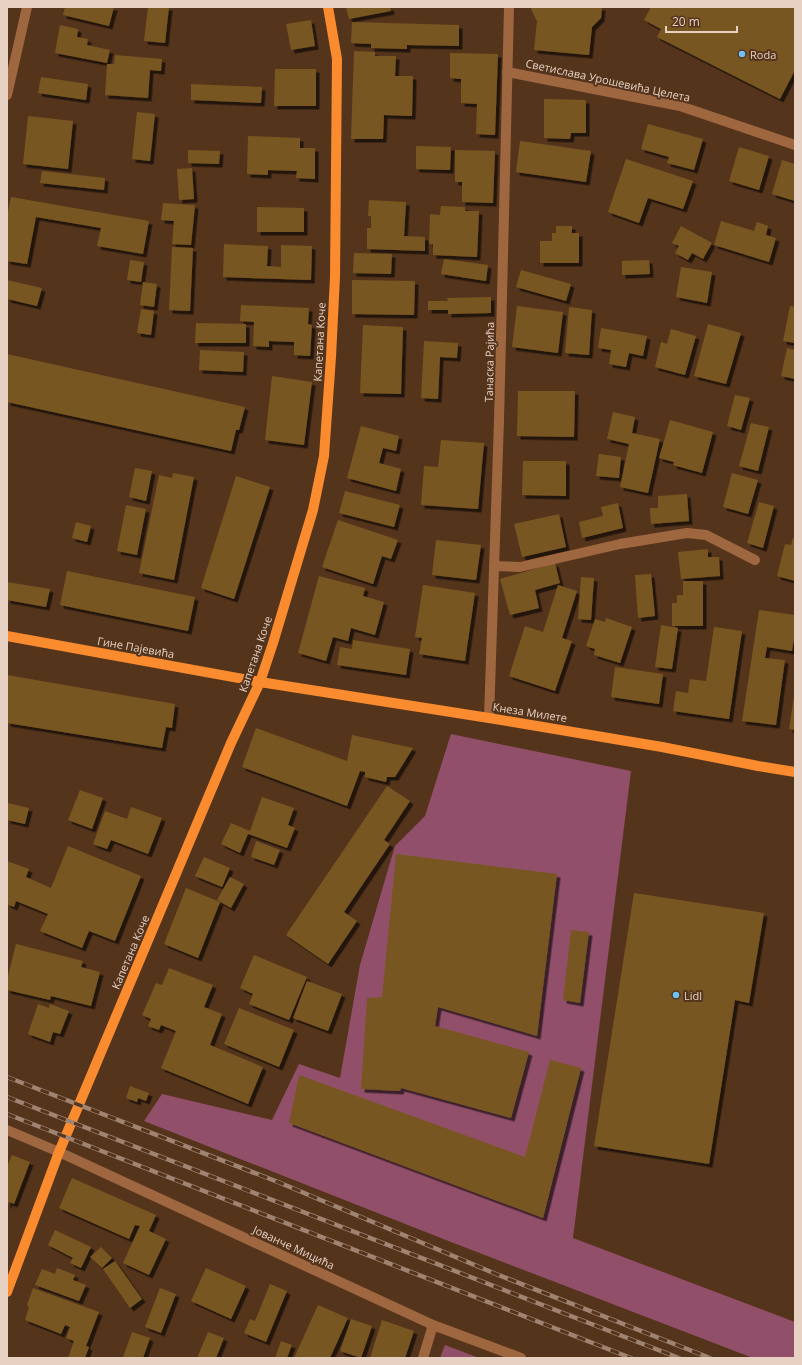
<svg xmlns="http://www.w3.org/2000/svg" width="802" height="1365" viewBox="0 0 802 1365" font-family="'Open Sans',sans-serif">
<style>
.green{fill:#924f6a}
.building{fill:#785621;filter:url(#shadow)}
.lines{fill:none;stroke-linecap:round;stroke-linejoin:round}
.minor{stroke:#9e6740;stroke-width:10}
.major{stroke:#fb8b2f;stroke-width:10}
.rail-casing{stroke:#9f8471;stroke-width:4.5}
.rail{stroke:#55341c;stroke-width:3;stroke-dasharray:9;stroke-linecap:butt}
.poi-dot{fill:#6dc2f3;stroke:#55341c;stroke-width:1.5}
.labels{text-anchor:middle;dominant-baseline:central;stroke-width:4;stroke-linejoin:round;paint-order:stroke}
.poi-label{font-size:11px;fill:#e6d1c3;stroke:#55341c;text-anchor:start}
.street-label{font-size:11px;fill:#e6d1c3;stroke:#55341c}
</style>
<defs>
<filter id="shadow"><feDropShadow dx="3.5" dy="3.5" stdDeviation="0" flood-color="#0009"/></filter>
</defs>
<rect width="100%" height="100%" fill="#55341c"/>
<path class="green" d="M451 734 631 771 573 1238 795 1322V1358H753L451 1242 144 1121 162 1094 272 1120 299 1064 340 1078 360 965 389 866 395 846 425 816Z
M445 1345 479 1358H440Z"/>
<path class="building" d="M65 7H114L109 26 63 15Z
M148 7H169L165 43 144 41Z
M346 7H390L391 11 349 19Z
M532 7H602L601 18 592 27 589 55 534 50 537 21 531 9Z
M651 7H795V70L780 99 657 37 661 29 644 20Z
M311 20 315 46 291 50 286 24Z
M352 22 459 25V46L407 45V49L371 48V44L351 43Z
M60 25 78 29 77 37 88 39 87 45 110 50 107 63 55 53Z
M354 51 375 52V56H396L395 76H413L412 116 384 115 383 139H351Z
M450 53 498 54 495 135 476 134 477 104 461 103V79L450 78Z
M115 55 162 59 161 71 150 70 148 98 105 95 107 64H114Z
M275 69H316V106H274Z
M41 77 88 84 86 100 38 93Z
M191 84 262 87 261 103 191 100Z
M544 99 586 100V133H571L570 139 544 138Z
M137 112 155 114 150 161 132 159Z
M28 116 73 121 68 169 23 164Z
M648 124 703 139 694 170 667 163 669 157 641 149Z
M248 136 300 138V148H315V179L296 178 297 171 268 170V175L247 174Z
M520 141 591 151 586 182 516 172Z
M416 146 451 147 450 170 416 169Z
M739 147 769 156 759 190 729 181Z
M188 150 220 151 219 164 188 163Z
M455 150 495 151 493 203 462 202V182H455Z
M626 159 693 181 683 209 648 198 639 223 608 212Z
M782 160 795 164V201L772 194Z
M192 168 194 199 179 200 177 169Z
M42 171 105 178 104 190 40 183Z
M11 197 149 221 143 254 97 246 101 228 36 217 27 264 7 261V216Z
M369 200 406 202 404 236 425 237V251L367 249V228H371V216H368Z
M163 203 195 205 191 245 172 244 174 221 161 220Z
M441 206 465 207V211H479L477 257 433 255V244H429L430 214 440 215Z
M257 207 304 208V232H257Z
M721 221 754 231 757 222 768 226 766 235 776 238 769 262 714 245Z
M556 226H572V233H579V263H540V241H552V233H556Z
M681 226 712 243 703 259 692 253 688 260 675 253 679 246 672 243Z
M224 244 268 246 267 266 281 267V245L312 246 311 280 223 277Z
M172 247 193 248 190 311 169 310Z
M354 253 392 254 391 274 353 273Z
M444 259 488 265 486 281 441 274Z
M130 260 144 262 141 282 127 280Z
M649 260 650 274 622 275V261Z
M681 267 712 272 707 303 676 297Z
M521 270 571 284 566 301 516 287Z
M7 280 42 288 37 306 7 299Z
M352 280 415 281 414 315 352 314Z
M143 282 157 284 154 307 140 305Z
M491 297V313L448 314V310H428V301H448L447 298Z
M241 305 309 308 308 324 312 325 310 356 294 355V342L269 341V347L253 346 254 322 240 321Z
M517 306 563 312 558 353 512 347Z
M790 306 795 307V343L783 341Z
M569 307 592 310 589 355 565 353Z
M141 309 154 311 151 335 137 333Z
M196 323 246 324V343H195Z
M708 324 741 333 726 384 694 376Z
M363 325 403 327 401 394 360 393Z
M601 328 647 336 643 356 629 353 626 367 609 364 611 350 598 348Z
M671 329 696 336 685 375 655 367 661 342 667 344Z
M424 341 458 343 457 358 440 357 438 399 421 398Z
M787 348 795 350V379L781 376Z
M200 350 244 352 243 372 199 370Z
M7 354 245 407 239 430H236L231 451 7 402Z
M272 376 312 382 304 445 265 440Z
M518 391H575L574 437 517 436Z
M735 395 750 398 741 430 727 426Z
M613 412 635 417 632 433 660 439 648 493 620 487 629 444 607 439Z
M670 420 713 432 702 473 673 465 674 462 659 458Z
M751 423 769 427 758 471 739 466Z
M361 426 399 436 396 451 383 448 379 463 401 469 396 491 347 478Z
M441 440 484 443 478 509 421 505 424 466 438 467Z
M599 454 621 457 619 478 596 476Z
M523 461H566V496L522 495Z
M135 468 152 471 146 501 129 497Z
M173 473 194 477 174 580 139 573 159 475 172 478Z
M732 473 758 480 748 514 723 507Z
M236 476 270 487 234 599 201 588Z
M345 491 400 505 394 527 339 513Z
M687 494 689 521 651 524 650 508H658V496Z
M759 502 774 506 763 548 747 543Z
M618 503 623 528 582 538 579 522 603 516 601 507Z
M126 505 146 509 137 555 117 551Z
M559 514 566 547 522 557 514 524Z
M338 520 398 540 391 559 382 556 373 584 322 567Z
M76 522 91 526 87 542 72 538Z
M793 538 795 539V581L777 576 785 544 791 545Z
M436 540 481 545 476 580 432 575Z
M708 549V557H719L720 576 681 579 678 552Z
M555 563 560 583 535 590 539 608 510 615 500 579Z
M67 571 195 597 188 631 60 605Z
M651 574 655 616 638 618 635 575Z
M319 576 365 588 363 596 384 602 375 635 351 628 348 641 333 637 326 661 298 653Z
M581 577 594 578 591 620 578 619Z
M683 581H703V626H672V603H677V595H683Z
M7 582 50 589 46 607 7 600Z
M423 585 475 593 465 661 419 654 422 638 415 637Z
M558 585 577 591 562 638 572 641 555 691 509 676 525 626 543 632Z
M759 610 795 615V633L792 651 767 647 765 658 785 660 776 725 742 721Z
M606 618 632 627 620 663 594 655 595 649 586 646 595 619 605 622Z
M661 625 678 628 672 669 655 667Z
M714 627 742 631 729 719 673 711 676 691 688 693 690 679 706 681Z
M353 640 410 649 406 675 337 665 340 647 352 649Z
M615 667 663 674 659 704 611 697Z
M7 675 175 704 172 728 166 727 162 748 7 723Z
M794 696H795V730L789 729Z
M256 728 347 761 352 735 413 748 395 777H387L386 782 365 777V772L360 771 347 806 242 767Z
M387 786 410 801 384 840 390 844 344 912 357 921 328 964 286 935Z
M80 790 103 798 92 829 68 820Z
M262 797 294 808 288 825 295 828 287 848 248 834 240 853 221 844 231 823 250 831Z
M8 803 29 808 25 824 7 820Z
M131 807 162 818 148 854 111 840 107 849 93 844 105 811 127 819Z
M256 841 280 850 274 865 251 857Z
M68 846 141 876 115 941 89 931 82 948 40 931 48 914 16 901 14 907 7 904V861L29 869 26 877 51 888Z
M396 854 557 874 537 1036 438 1007 435 1026 529 1052 511 1118 401 1088 400 1091 361 1089 367 998 382 997Z
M204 857 230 868 222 887 195 876Z
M230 877 244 884 231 908 217 900Z
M186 888 220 902 198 958 164 944Z
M634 893 764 913 749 1003 735 1000 709 1164 594 1146Z
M571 930 589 932 580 1003 563 1000Z
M16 944 83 961 81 967 100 972 91 1006 51 996 50 1000 7 990V980Z
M254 955 307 977 289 1020 249 1004 253 994 240 988Z
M169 968 213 985 204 1007 222 1014 210 1045 263 1067 248 1104 161 1068 176 1031 161 1025 159 1030 148 1026 151 1019 142 1015 156 983 162 985Z
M307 981 342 994 328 1031 293 1018Z
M38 1004 49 1008 50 1004 69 1011 60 1034 53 1032 50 1042 28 1034Z
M239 1008 294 1030 279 1067 224 1044Z
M550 1060 581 1068 543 1218 289 1123 299 1075 525 1157Z
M130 1086 149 1093 146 1101 138 1098 137 1102 126 1098Z
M12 1155 30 1162 14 1204 9 1202 7 1206V1167Z
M72 1178 156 1215 149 1231 166 1239 149 1275 123 1263 140 1226 135 1225 129 1239 59 1208Z
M55 1230 91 1247 81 1268 70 1263 73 1258 48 1245Z
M101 1247 112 1258 102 1268 90 1257Z
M115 1261 142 1299 130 1308 103 1269Z
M57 1268 75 1275 73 1280 86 1285 79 1301 35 1285 42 1269 55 1274Z
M206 1268 246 1286 231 1319 191 1301Z
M270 1284 287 1291 266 1342 244 1333 250 1319 255 1321Z
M33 1288 99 1312 86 1346 89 1347 85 1358H68L74 1341 66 1338 70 1327 65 1325 61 1334 25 1320 29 1307 27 1305Z
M160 1288 176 1294 161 1333 145 1327Z
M318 1305 348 1318 330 1358H294Z
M351 1319 372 1326 361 1358 340 1351Z
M382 1320 414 1331 405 1358H370Z
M132 1332 150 1338 143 1358H127L123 1357Z
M208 1332 224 1338 216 1358H197Z
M281 1341 292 1345 287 1358H275Z"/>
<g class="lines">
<path class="minor" d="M507 72 680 106 795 145
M7 95 27 7
M494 566 520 567 620 544 687 533 706 535 755 560
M489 718 499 420 509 7
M7 1130 59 1152 433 1325 521 1358
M423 1358 433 1325"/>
<path class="major" d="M7 636 260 682 489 718 662 747 758 766 795 772
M7 1292 59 1152 231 743 260 682 273 643 313 510 324 456 331 357 335 277 337 59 328 7"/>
<defs>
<path id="rail" d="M7 1077 278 1182 496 1274 710 1358
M7 1097 679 1358
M7 1114 631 1358"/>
</defs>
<use href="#rail" class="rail-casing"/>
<use href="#rail" class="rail"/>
</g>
<g class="poi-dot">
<circle cx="742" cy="54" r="4"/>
<circle cx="676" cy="995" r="4"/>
</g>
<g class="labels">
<g class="poi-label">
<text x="750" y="54">Roda</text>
<text x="684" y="995">Lidl</text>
</g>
<g class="street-label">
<text transform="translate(608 80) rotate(12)">Светислава Урошевића Целета</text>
<text transform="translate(319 342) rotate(-87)">Капетана Коче</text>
<text transform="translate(489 362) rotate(-89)">Танаска Рајића</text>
<text transform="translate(136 647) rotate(10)">Гине Пајевића</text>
<text transform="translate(255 654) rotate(-71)">Капетана Коче</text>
<text transform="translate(530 712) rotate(9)">Кнеза Милете</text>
<text transform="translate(130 952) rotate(-67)">Капетана Коче</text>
<text transform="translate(294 1247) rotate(25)">Јованче Мицића</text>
</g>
</g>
<rect width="802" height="1365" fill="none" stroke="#e6d1c3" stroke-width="16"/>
<path d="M666 26v6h71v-6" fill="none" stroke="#e6d1c3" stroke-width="2"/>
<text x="672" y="26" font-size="12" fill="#e6d1c3" stroke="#55341c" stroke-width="3" paint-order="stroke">20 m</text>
</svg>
